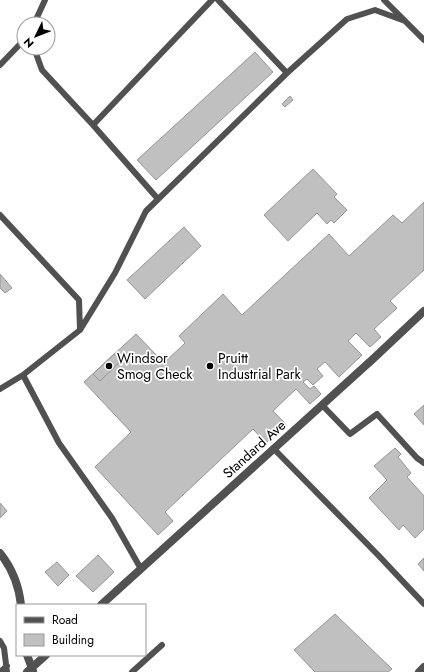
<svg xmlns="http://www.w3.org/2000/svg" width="424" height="672" viewBox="0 0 424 672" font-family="Jost,sans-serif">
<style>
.building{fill:#c0c0c0;stroke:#959595}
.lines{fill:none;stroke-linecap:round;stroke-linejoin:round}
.lane{stroke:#515151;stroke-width:6}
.street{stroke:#515151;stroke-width:8}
.poi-dot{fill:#000;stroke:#fff;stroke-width:1.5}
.labels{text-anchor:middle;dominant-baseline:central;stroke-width:3.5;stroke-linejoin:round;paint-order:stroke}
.poi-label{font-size:14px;fill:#000;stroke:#fff;text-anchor:start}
.street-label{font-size:14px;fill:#000;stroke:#fff}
</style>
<rect width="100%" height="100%" fill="#fff"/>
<path class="building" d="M255 52 273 72 156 180 137 160Z
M290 96 293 100 285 107 282 104Z
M313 169 337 194 334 197 347 210 334 223 331 220 327 224 317 213 288 241 264 215Z
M424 202V270L390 301 397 308 374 329 381 337 370 347 356 333 348 341 362 355 339 377 325 362 317 369 323 376 313 385 307 379 303 382 310 389 314 386 321 394 310 404 296 389 273 411 286 424 266 443 253 429 165 512 173 521 158 535 95 467 131 432 84 382 136 334 164 363 185 343 179 336 223 294 242 315 329 234 349 256 393 215 402 223Z
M184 227 201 246 145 299 127 280Z
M0 274 12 288 5 293 0 288Z
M117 351 124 358 100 381 93 374Z
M424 405V425L414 414Z
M395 448 401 454 398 457 411 473 407 477 424 496V529L415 538 403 525 399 530 369 498 387 480 374 466Z
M0 503 7 511 0 518Z
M98 555 114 572 93 592 76 576Z
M424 558V571L418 564Z
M57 562 69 575 58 586 45 572Z
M335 614 392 669 388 672H315L294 650Z"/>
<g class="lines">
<path class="lane" d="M218 0 287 73 347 19 375 10 405 21
M384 0 424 40
M34 24 45 0
M34 48 42 70 93 125 212 0
M0 65 24 40
M93 125 158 199
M0 215 79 300 80 330
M0 389 23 375
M322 405 350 434 377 414 417 458 424 463
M274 449 379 556 424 604
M141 569 112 518 59 443 23 375 80 330 115 273 146 211 287 73
M0 641 4 648 7 672
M0 672 7 666
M132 672 162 645"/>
<path class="street" d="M0 553C12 568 19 586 21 605
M101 605 374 358 424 311
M27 655 33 671
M27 672 46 655
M419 672 424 667"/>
</g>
<g class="poi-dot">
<circle cx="109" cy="366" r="4"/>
<circle cx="210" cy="366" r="4"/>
</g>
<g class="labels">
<g class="poi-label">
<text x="117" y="358">Windsor<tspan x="117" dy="16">Smog Check</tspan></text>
<text x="218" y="358">Pruitt<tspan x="218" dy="16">Industrial Park</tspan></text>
</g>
<g class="street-label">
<text transform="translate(254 449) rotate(-42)">Standard Ave</text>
</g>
</g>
<rect x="16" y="604" width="130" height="52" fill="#ffffff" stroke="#999999"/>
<rect x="24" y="617" width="20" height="6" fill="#515151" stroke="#999999"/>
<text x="52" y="624" font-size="12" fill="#000000">Road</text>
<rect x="24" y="634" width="20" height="12" fill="#c0c0c0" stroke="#999999"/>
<text x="52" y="644" font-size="12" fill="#000000">Building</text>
<g transform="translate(36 36) rotate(227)"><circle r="19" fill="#ffffff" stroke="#999999"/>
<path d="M0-3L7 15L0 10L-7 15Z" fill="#000000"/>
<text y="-6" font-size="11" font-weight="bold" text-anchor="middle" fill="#000000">N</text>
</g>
</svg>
